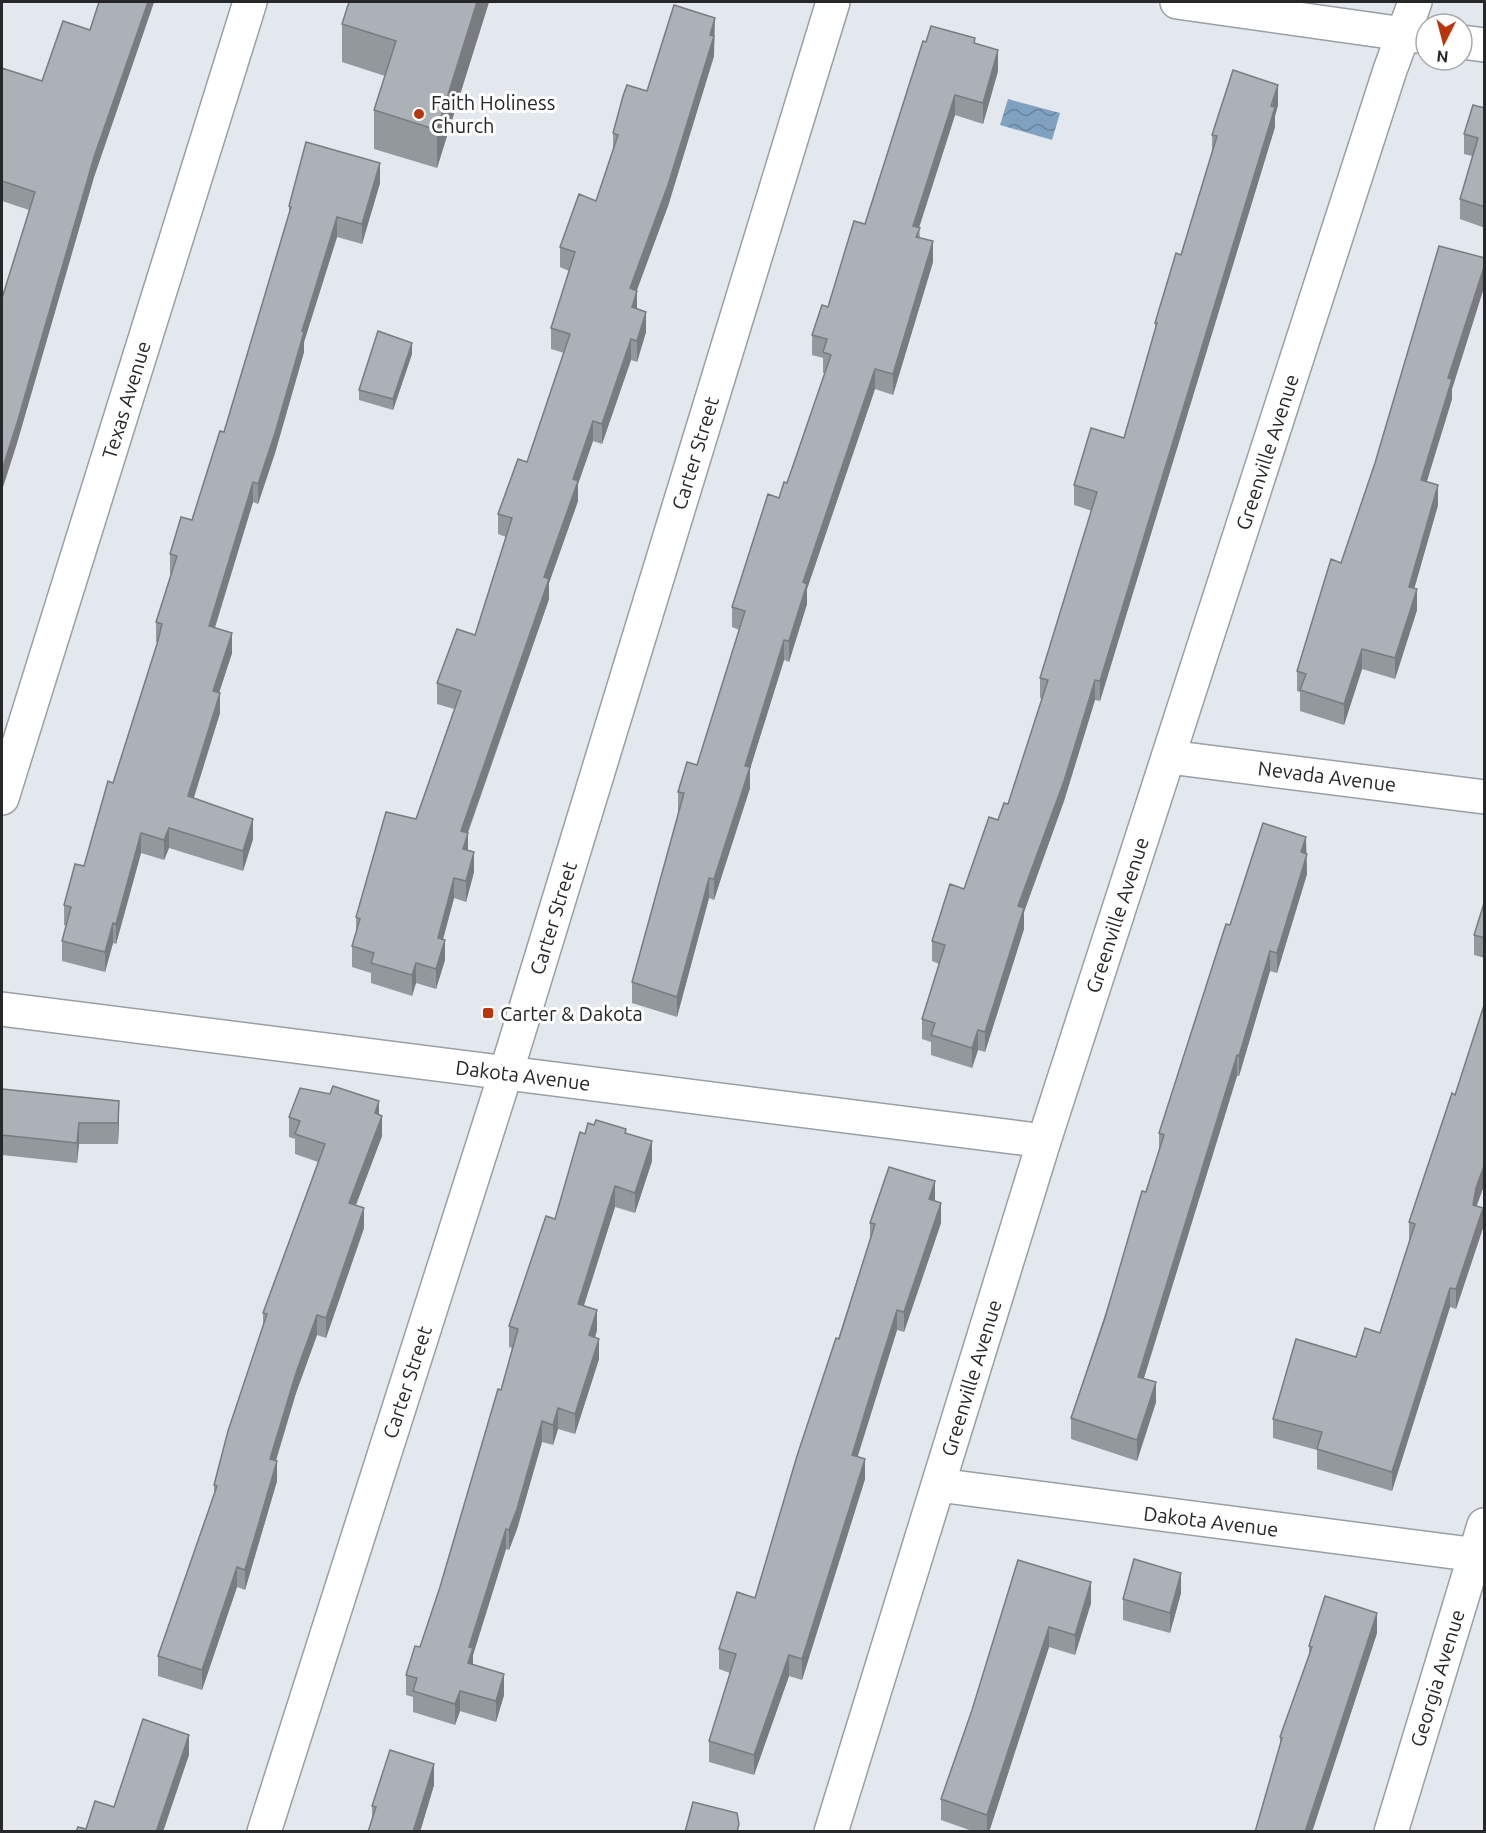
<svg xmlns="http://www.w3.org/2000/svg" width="1486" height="1833" viewBox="0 0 1486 1833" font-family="Ubuntu,sans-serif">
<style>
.water{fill:url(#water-waves)}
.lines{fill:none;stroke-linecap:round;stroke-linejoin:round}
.minor-casing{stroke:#999fa4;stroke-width:36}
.minor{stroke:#fff;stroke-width:33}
.wall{fill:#93989d}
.shaded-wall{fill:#787c7f}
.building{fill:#abb1b6;stroke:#787c7f;stroke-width:1.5}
.poi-dot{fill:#bd3409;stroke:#fff;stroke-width:2}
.labels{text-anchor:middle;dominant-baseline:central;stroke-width:6;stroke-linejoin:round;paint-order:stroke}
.poi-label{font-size:20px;fill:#252729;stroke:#fff;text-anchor:start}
.street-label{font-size:20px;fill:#252729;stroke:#fff}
</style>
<defs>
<pattern id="water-waves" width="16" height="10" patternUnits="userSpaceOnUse" patternTransform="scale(1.5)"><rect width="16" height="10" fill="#7fa2c0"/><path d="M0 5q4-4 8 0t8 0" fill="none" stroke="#68849c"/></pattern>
</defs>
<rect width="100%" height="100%" fill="#e2e8ed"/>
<path class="water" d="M1008 99 1060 113 1052 140 1000 125Z"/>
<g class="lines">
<defs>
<path id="minor" d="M1177 2 1425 37
M1462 42 1484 45
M1169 757 1484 797
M2 798 250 2
M2 1009 1044 1141
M938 1485 1484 1556
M264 1832 514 1047 833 2
M831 1832 1044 1141 1390 70 1415 2
M1391 1832 1484 1525"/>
</defs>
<use href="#minor" class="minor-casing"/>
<use href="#minor" class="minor"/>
</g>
<path class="wall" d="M99 2H154L94 177 17 443 2 490V294L3 295 29 210 2 201V68L42 81 90 30Z
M489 2 437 168 374 149V110L385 76 342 62V24Z
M715 39 714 42V56L668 206 636 291 637 309 646 332 637 362 631 360 602 444 593 441 578 484V501L549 583V599L468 833V850L474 872 466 902 454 898 443 939 445 960 436 989 416 983 412 996 371 983V973L352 967V946L356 933V917L416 819 454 709 437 704V683L475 635 506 537 498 534V514L527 462 564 353 551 349V328L569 271 560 267V247L596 201 613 152V133L647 91Z
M926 42 975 43 998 71 983 124 955 115 919 228 920 237 933 262 893 395 875 389 807 589V604L789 662 784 660 750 769V788L714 900 709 898 677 1017 632 1003V982L679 812H678V792L697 765 739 630 732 627V607L787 483 825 373H823V358L812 355V335L828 307 865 224Z
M1278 105 1275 116V127L1100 701 1095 700 1064 801 1024 912V929L985 1052 978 1050 972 1068 931 1055V1042L922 1039V1019L939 964 932 961V941L964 889 998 820 1008 804 1042 699 1040 698V678L1092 511 1074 505V485L1124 438 1155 331V323L1181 255 1212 153V135Z
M1485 108V228L1460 219V199L1472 156 1464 154V134Z
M380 183 362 244 337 237 304 342V352L275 453 258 504 253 502 215 628 232 653 219 693 220 713 193 798 253 839 243 871 169 848 164 860 141 853 116 944 113 943 105 972 62 961V941L66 926 64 925V905L84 866 113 783 158 642H156V622L171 574H170V554L192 520 224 432 289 215V206Z
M1485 258V284L1452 389V399L1427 481 1438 505 1414 589 1417 610 1395 679 1362 669 1344 725 1300 711V692L1297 691V671L1341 563Z
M412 354 393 410 359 400V390Z
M1306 853 1307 874 1277 973 1270 971 1239 1076H1237L1144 1378 1156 1402 1137 1461 1071 1439V1418L1159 1150V1133L1230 925Z
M1485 900V958L1474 955V935Z
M1485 1002V1183L1476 1206 1483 1228 1456 1309 1450 1307 1392 1491 1317 1469V1450L1273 1438V1419L1356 1357 1380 1333 1409 1242V1222L1455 1095Z
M2 1089 119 1122 118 1144H79L77 1163 2 1155Z
M379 1115 382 1136 356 1205 364 1228 326 1338 317 1335 296 1393 276 1461 277 1481 245 1590 237 1587 202 1690 158 1676V1656L214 1495V1485L263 1327V1313L318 1162 295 1154V1139L289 1137V1117Z
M626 1133 652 1161 635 1213 615 1207 584 1305 597 1330 595 1338 599 1359 575 1434 558 1429 553 1445 542 1442 517 1529 509 1550 506 1549 473 1655V1664L504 1695 496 1722 460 1711 455 1725 413 1712V1697L406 1695V1675L420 1647 440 1587 501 1390 512 1348 509 1347V1326L555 1219 585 1134Z
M935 1201 941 1223 904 1332 897 1330 870 1416 857 1456 865 1479 802 1680 789 1676 754 1775 709 1762V1741L730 1673 719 1669V1649L755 1598 870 1239V1223Z
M1018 1560 1091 1603 1075 1655 1049 1647 989 1832H975L941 1820V1799L972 1710Z
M1181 1593 1170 1633 1123 1620V1599Z
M1377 1633 1312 1832H1255L1280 1746V1737L1309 1656V1646Z
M434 1785 420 1832H368L372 1818V1806Z"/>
<path class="shaded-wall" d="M148 2H154L94 177 17 443 2 490V470L94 157Z
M477 2H489L437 168V130Z
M715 18 714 56 668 206 630 309V288Z
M998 50V71L983 124V103Z
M1278 85V105L1275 116V127L1100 701V681Z
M955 95V115L913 246V226Z
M380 163V183L362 244V224Z
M337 217V237L304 342V352L275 453 258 504V484L302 331Z
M933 241V262L893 395V374Z
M1485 264V284L1452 389V399L1421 500V480L1448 378Z
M637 291V311L632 307Z
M646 312V332L637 362V341Z
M631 339V360L602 444V424Z
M412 343V354L393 410V399Z
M875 369V389L807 589V604L789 662V641L803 582Z
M593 421V441L578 484V501L549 583V599L461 851V831L544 577 573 479Z
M253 482V502L209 646V626Z
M1438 485V505L1409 607V587Z
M1417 589V610L1395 679V658Z
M232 633V653L213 711V691Z
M784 640V660L750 769V788L714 900V879L745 766Z
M1362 649V669L1344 725V704Z
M1095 680V700L1064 801 1024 912V929L985 1052V1032L1018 906Z
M220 693V713L188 817V796Z
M253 819V839L243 871V851Z
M169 828V848L164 860V840Z
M141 833V853L116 944V924Z
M468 833V853L463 849Z
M1306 837 1307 874 1277 973V953L1301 852Z
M474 852V872L466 902V881Z
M454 878V898L438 958V938Z
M709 878V898L677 1017V997Z
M113 923V943L105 972V952Z
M445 940V960L436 989V969Z
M1270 951V971L1239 1076V1056Z
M416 963V983L412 996V975Z
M978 1030V1050L972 1068V1048Z
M1237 1055V1076L1138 1397V1377Z
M119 1101V1122L118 1144V1123Z
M379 1101V1122L375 1113Z
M382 1116V1136L349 1223V1203Z
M79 1123V1144L77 1163V1143Z
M652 1141V1161L635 1213V1193Z
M1485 1163V1183L1476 1208 1473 1205 1476 1188Z
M935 1181V1202L929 1199Z
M615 1186V1207L578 1324V1304Z
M941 1203V1223L904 1332V1312Z
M364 1208V1228L326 1338V1318Z
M1483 1208V1228L1456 1309V1289Z
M1450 1288V1307L1392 1491V1472Z
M597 1310V1330L589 1356V1335Z
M897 1310V1330L852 1475V1455Z
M317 1315V1335L296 1393 270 1479V1459L296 1373Z
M599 1339V1359L575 1434V1414Z
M1156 1382V1402L1137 1461V1440Z
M558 1408V1429L553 1445V1425Z
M542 1421V1442L517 1529 509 1550V1530Z
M865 1459V1479L802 1680V1659Z
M277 1461V1481L245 1590V1570Z
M506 1529V1549L473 1655V1668L468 1663 469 1647Z
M237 1567V1587L202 1690V1670Z
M1181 1573V1593L1170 1633V1613Z
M1091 1582V1603L1075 1655V1635Z
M1377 1613V1633L1312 1832H1305Z
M1049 1627V1647L989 1832H987V1815Z
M789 1655V1676L754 1775V1755Z
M504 1674V1695L496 1722V1701Z
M460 1691V1711L455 1725V1704Z
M189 1735V1755L163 1832H156Z
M434 1764V1785L420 1832H413Z"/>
<path class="building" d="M99 2H148L94 157 17 423 2 470V294L3 295 35 192 2 181V68L42 81 63 21 90 30Z
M349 2H477L437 130 374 110 396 41 342 24Z
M674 5 715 18 710 35 714 36 668 185 630 288 637 291 632 307 646 312 637 341 631 339 602 424 593 421 573 479 578 481 544 577 549 579 461 831 468 833 463 849 474 852 466 881 454 878 438 938 445 940 436 969 416 963 412 975 371 963 374 953 352 946 360 919 356 917 386 812 416 819 461 691 437 683 457 629 475 635 512 518 498 514 518 459 527 462 570 334 551 328 575 252 560 247 579 194 596 201 618 135 613 133 623 96 627 85 647 91Z
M931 26 975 38 974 43 998 50 983 103 955 95 913 226 920 228 916 237 933 241 893 374 875 369 803 582 807 584 789 641 784 640 745 766 750 767 714 879 709 878 677 997 632 982 684 793 678 792 687 762 697 765 745 611 732 607 768 494 779 498 784 482 787 483 831 355 823 352 827 339 812 335 822 305 828 307 854 221 865 224 923 41 926 42Z
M1233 70 1278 85 1271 106 1275 107 1100 681 1095 680 1064 781 1018 906 1024 908 985 1032 978 1030 972 1048 931 1035 935 1023 922 1019 945 945 932 941 950 884 964 889 989 817 998 820 1004 803 1008 804 1048 680 1040 678 1097 492 1074 485 1091 428 1124 438 1157 323H1155L1176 253 1181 255 1217 136 1212 135Z
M1473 105 1485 108V207L1460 199 1478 138 1464 134Z
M306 142 380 163 362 224 337 217 302 331 304 332 275 433 258 484 253 482 209 626 232 633 213 691 220 693 188 796 253 819 243 851 169 828 164 840 141 833 116 924 113 923 105 952 62 941 71 907 64 905 75 864 84 866 108 781 113 783 157 644 162 624 156 622 177 556 170 554 181 517 192 520 220 431 224 432 291 207 289 206Z
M1439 246 1485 258V264L1448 378 1452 379 1421 480 1438 485 1409 587 1417 589 1395 658 1362 649 1344 704 1300 690 1306 674 1297 671 1331 559 1341 563 1375 463Z
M378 331 412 343 393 399 359 390Z
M1263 823 1306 837 1301 852 1307 854 1277 953 1270 951 1239 1056 1237 1055 1138 1377 1156 1382 1137 1440 1071 1418 1105 1318 1142 1191 1146 1192 1164 1135 1159 1133 1226 924 1230 925Z
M1485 900V938L1474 935Z
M1485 1002V1163L1476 1188 1473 1205 1483 1208 1456 1289 1450 1288 1392 1472 1317 1449 1322 1432 1273 1419 1296 1339 1356 1357 1365 1328 1380 1333 1415 1224 1409 1222 1452 1093 1455 1095Z
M333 1086 379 1101 375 1113 382 1116 349 1203 364 1208 326 1318 317 1315 296 1373 270 1459 277 1461 245 1570 237 1567 202 1670 158 1656 217 1486 214 1485 228 1431 267 1314 263 1313 325 1144 295 1134 300 1121 289 1117 300 1088 330 1094Z
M2 1089 119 1101 118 1123H79L77 1143 2 1135Z
M596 1120 626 1129 625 1133 652 1141 635 1193 615 1186 578 1304 597 1310 589 1335 599 1339 575 1414 558 1408 553 1425 542 1421 517 1509 509 1530 506 1529 469 1647 473 1648 468 1663 504 1674 496 1701 460 1691 455 1704 413 1691 417 1678 406 1675 415 1646 420 1647 440 1587 498 1389 501 1390 518 1329 509 1326 546 1216 555 1219 580 1132 585 1134 588 1123 594 1125Z
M889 1167 935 1181 929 1199 941 1203 904 1312 897 1310 870 1396 852 1455 865 1459 802 1659 789 1655 754 1755 709 1741 736 1654 719 1649 737 1592 755 1598 797 1456 836 1338 839 1339 875 1224 870 1223Z
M1134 1559 1181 1573 1170 1613 1123 1599Z
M1018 1560 1091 1582 1075 1635 1049 1627 987 1815 941 1799 972 1710Z
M1325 1596 1377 1613 1305 1832H1255L1282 1738 1280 1737 1312 1647 1309 1646Z
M143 1719 189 1735 156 1832H76L78 1827 86 1829 95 1801 114 1807Z
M390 1750 434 1764 413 1832H368L376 1807 372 1806Z
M693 1802 737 1813 739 1824 737 1832H685Z"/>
<g class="poi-dot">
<circle cx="419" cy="114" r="6"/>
<rect x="482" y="1007" width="12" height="12" rx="3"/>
</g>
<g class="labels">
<g class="poi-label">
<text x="431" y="102">Faith Holiness<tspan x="431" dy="23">Church</tspan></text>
<text x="500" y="1013">Carter &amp; Dakota</text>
</g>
<g class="street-label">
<text transform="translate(126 400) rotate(-73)">Texas Avenue</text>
<text transform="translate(1267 452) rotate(-72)">Greenville Avenue</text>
<text transform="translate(695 453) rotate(-73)">Carter Street</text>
<text transform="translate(1327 776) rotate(7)">Nevada Avenue</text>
<text transform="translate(1117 915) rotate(-72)">Greenville Avenue</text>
<text transform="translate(553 918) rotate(-73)">Carter Street</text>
<text transform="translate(523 1075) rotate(7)">Dakota Avenue</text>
<text transform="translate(971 1378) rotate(-73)">Greenville Avenue</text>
<text transform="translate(407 1382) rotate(-72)">Carter Street</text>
<text transform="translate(1211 1521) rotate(7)">Dakota Avenue</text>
<text transform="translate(1437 1678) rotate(-73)">Georgia Avenue</text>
</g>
</g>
<rect width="1486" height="1833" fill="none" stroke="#252729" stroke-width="6"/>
<g transform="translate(1444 42) rotate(186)"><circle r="28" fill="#ffffff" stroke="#a8a9a9" stroke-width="1.5"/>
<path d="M0-4.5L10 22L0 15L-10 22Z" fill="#bd3409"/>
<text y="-9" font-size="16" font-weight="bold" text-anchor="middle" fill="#252729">N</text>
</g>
</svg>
